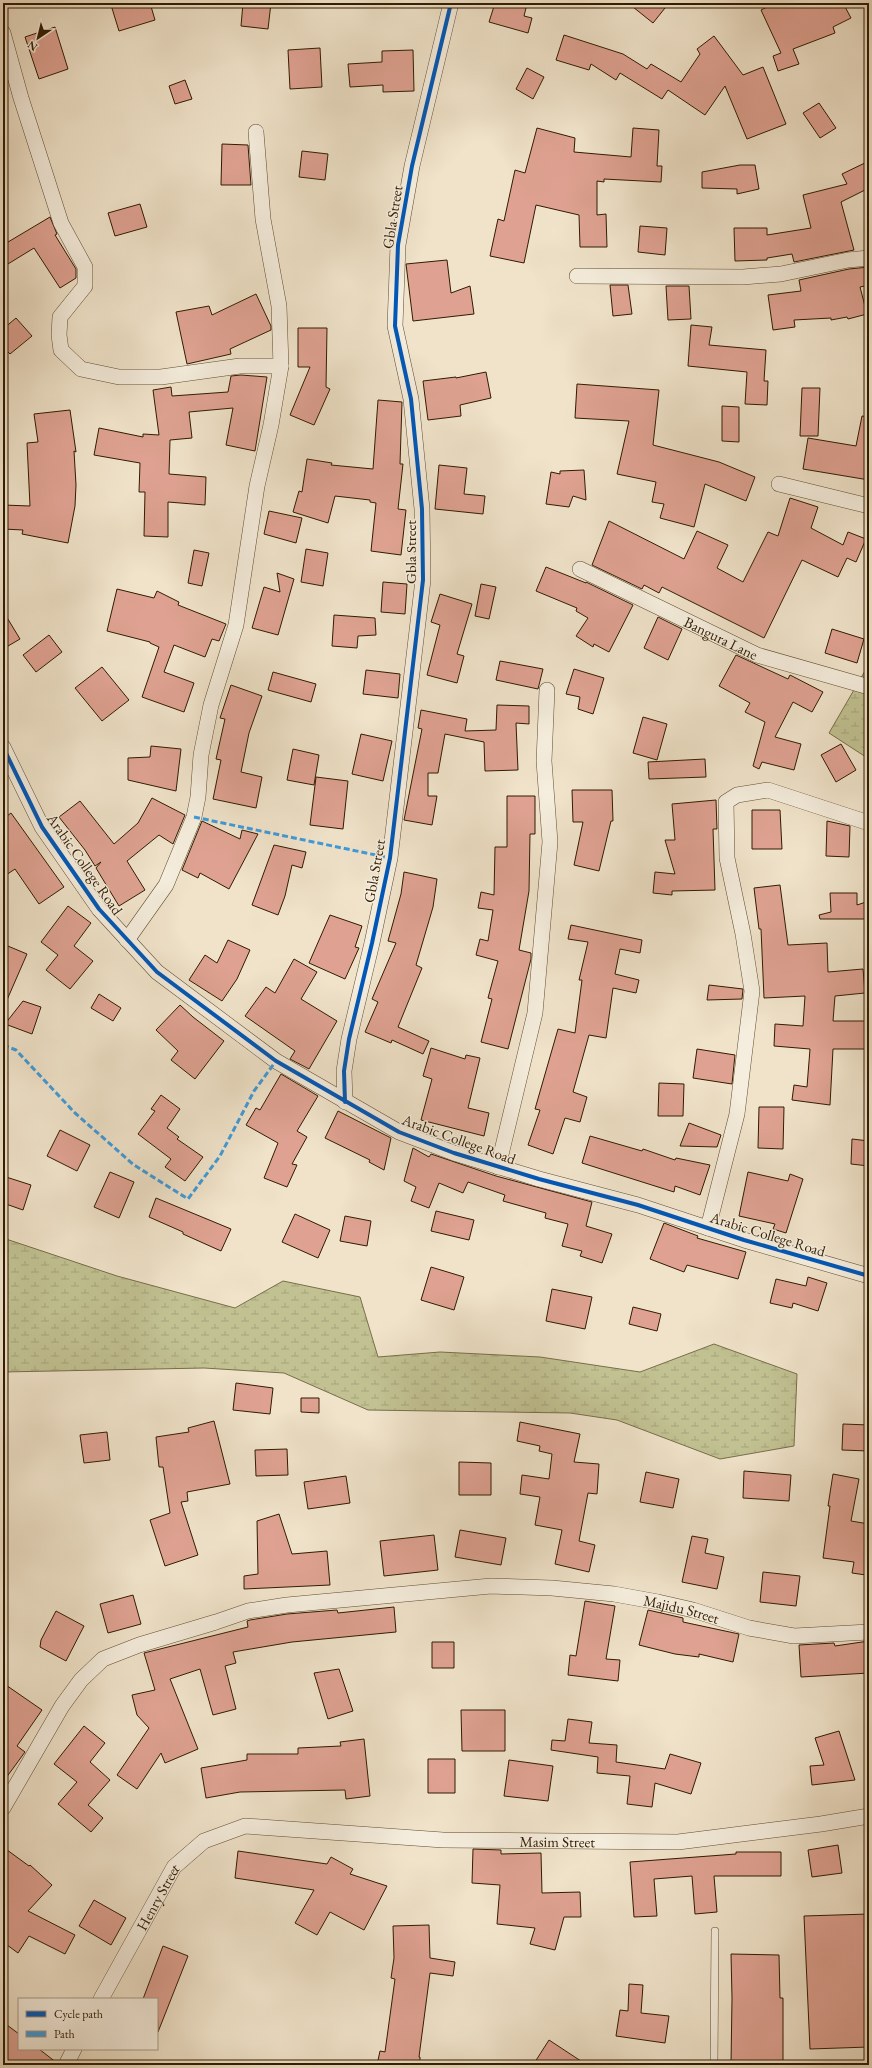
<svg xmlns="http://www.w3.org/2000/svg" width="872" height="2068" viewBox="0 0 872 2068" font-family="'EB Garamond',serif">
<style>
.wetland{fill:url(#wetland-marsh);stroke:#786e49}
.building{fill:#dfa292;stroke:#301b00}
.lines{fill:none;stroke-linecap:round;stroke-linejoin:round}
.service-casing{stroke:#604d32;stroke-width:8}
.minor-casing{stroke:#604d32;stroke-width:16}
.service{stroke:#f5eddd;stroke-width:7}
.minor{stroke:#f5eddd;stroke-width:15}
.quiet{stroke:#3e9bdc;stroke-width:3;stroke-dasharray:6 3;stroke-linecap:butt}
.cycleway-casing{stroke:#f5eddd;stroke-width:6}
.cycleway{stroke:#0057b8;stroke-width:4}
.labels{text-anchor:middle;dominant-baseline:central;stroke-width:3;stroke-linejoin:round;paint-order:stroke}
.street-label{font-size:15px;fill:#301b00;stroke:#f5eddd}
</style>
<defs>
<pattern id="wetland-marsh" width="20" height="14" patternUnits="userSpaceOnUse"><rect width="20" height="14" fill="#c1c192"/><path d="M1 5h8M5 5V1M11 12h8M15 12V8" fill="none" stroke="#a6a57c"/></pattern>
</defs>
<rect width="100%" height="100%" fill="#f0e3ca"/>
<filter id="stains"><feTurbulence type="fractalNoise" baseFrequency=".005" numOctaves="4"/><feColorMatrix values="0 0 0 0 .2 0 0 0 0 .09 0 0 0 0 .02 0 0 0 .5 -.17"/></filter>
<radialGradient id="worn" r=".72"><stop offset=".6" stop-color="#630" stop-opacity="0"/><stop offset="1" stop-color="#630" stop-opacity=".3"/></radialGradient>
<path class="wetland" d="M869 664V759L829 733Z
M3 1238 117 1276 235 1308 283 1281 360 1297 378 1357 440 1352 540 1357 640 1372 714 1344 797 1374 794 1446 720 1459 617 1420 570 1413 368 1410 284 1373 204 1368 3 1372Z"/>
<path class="building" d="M120 3H150L155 20 119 31 111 5Z
M243 3H271L268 29 241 26Z
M495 3H510L526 8 524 16 532 18 528 33 489 22Z
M628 3H669L653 23Z
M775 3H843L851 18 833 27 835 33 793 49 799 64 778 71 773 56 781 53 761 10Z
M55 27 68 69 39 79 25 37Z
M564 35 623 54 647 69 651 64 681 82 700 54 697 49 714 36 743 75 763 67 786 124 747 139 725 86 705 115 668 90 662 99 620 73 616 80 591 64 589 70 556 60Z
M320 48 322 87 290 89 288 50Z
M413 50 414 91 383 92V85L350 87 348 64 382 62V51Z
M527 68 544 77 533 99 516 89Z
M185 80 192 99 175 104 169 86Z
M819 103 836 128 820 138 803 113Z
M537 128 575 138 574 152 631 157 633 128 659 130 657 166H662L661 182 604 179V182L597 181V215L606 214 607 247H580L579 215 536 205 524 263 490 256 498 219 504 221 515 170 525 173Z
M222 144 248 145 251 185H221Z
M302 151 328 154 325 180 299 177Z
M869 161V188L841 202 854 250 794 262 792 254 767 258V260L735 261 734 228H767V235L811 228 803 195 847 184 842 174Z
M740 165H755L759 189 737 194V189L702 188V172Z
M140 204 147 227 115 236 108 213Z
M50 217 57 234 55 235 76 269V278L60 288 34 248 3 267V245Z
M640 226 667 228 665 255 638 252Z
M447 260 451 293 470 286 474 314 413 321 406 264Z
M869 267V285L860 287 867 314 848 319 847 317 831 320V318L794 320 795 327 773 330 768 295 801 291 799 280 849 269Z
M610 285H628L632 314 613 316Z
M666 286H689L691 319 668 320Z
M256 294 271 326V330L230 349 231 354 187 364 176 312 209 306 212 315Z
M16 318 32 336 10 354 3 347V329Z
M691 325 712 327 709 345 766 350 764 381H768L767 405 745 404 747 372 688 366Z
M298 328H327L326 387 330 389 314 425 290 415 310 367H298Z
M486 372 491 398 460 405 461 416 428 420 423 381 456 377V378Z
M241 375 267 377 255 451 226 445 233 408 189 412 192 438 170 440 169 474 206 477 205 505 168 502V537L144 536 145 492H139L140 463 94 455 99 428 143 437V434L159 435 153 390 171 387 172 396 228 392 231 376Z
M577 384 659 390 653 445 719 462 755 477 746 501 705 484 694 527 660 518 664 504 652 502 656 482 617 474 629 421 575 418Z
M802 388H820L818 436H800Z
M378 400 402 402 400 464H403L398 509 406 510 401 555 371 551 376 503 370 502V500L335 496 328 523 293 512 299 491 302 492 307 459 332 463 331 465 373 469Z
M722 406 739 407V442L722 441Z
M70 410 76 452 74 451 76 485 75 506 68 543 22 534 23 530 3 529V505L30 506 27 443 38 442 34 414Z
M862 416 869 417V480L803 469 808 438 856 446Z
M439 465 467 468 464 494 485 496 483 514 435 509Z
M584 470 586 500 573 496 569 507 546 504 551 472 560 474V471Z
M790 498 818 507 811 528 843 545 848 532 866 539 856 562 847 558 838 577 802 560 764 638 662 587 659 593 644 585 642 589 592 565 609 521 684 559 697 531 728 545 717 568 743 582 768 532 778 536Z
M269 511 302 518 296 543 264 534Z
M306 549 328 553 323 586 301 582Z
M194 550 209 553 202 586 188 583Z
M546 567 586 583V582L633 605 609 652 594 644 593 647 576 636 588 618 576 611 577 608 536 591Z
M277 573 294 579 278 635 252 628 264 587 280 592Z
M383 582 407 584 405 614 381 612Z
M481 584 496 587 489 619 475 616Z
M117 589 154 598 157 591 179 602 178 605 226 624 219 641 212 639 205 657 174 645 164 672 194 683 184 712 142 697 159 647 150 643V642L107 631Z
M440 594 472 604 457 654 464 656 457 683 427 675 440 625 431 622Z
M3 611 20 639 3 649Z
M334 615 375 618 376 635 358 636 357 648 332 646Z
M658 617 682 629 668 660 644 648Z
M832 629 864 639 857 663 825 653Z
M49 635 62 652 36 672 23 655Z
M736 655 788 679 790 675 823 692 812 712 793 702 775 737 801 744 794 770 762 762 759 769 753 766 765 722 745 712 750 703 719 686Z
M500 661 543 669 538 689 496 680Z
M102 667 129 700 102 721 75 688Z
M574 669 604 678 593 714 578 709 580 697 566 694Z
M366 670 400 674 398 698 363 694Z
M273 672 316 684 311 702 268 690Z
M231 685 262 696 249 733 241 772 262 777 256 808 213 799 221 760 216 759 225 719 220 718Z
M497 705 529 706V724L516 723 518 770 485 771 484 742 445 734 438 773H428V796H437L432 825 404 820 422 729 418 728 421 710 467 719 465 731 496 730Z
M643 717 667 724 657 760 633 753Z
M361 734 392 741 383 781 352 774Z
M841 744 856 770 836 782 821 755Z
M151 746 181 749 176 791 128 780V758L150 757Z
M293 749 319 755 314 785 287 780Z
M705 759 706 777 649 779 648 762Z
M316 777 348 781 343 829 310 825Z
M572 790H612L613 821H611L599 871 574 865 583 822H573Z
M507 796H535V834H530L529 891 519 950 531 953V959L508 1049 481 1042 492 999 488 998 498 961 476 955 480 939 488 941 493 910 478 908 481 892 494 895 495 847H507Z
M152 798 185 815 173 844 159 835 127 861 145 890 119 906 96 868 101 862 95 866 85 850 59 817 80 801 114 844 138 823Z
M716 800 717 829H713L715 890 672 891V895L653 893 655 872 675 874 665 840H675L672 804Z
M752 810H780L782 849H752Z
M11 813 64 887 39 904 15 869 3 877V819Z
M202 821 240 839 242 830 258 834 229 889 200 873 198 878 182 870Z
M827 821 850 826 849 857 826 856Z
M274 845 306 852 302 868 292 865 285 896 278 915 252 905Z
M404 872 437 879 433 907 416 965 422 968 398 1027 429 1041 423 1054 392 1040 391 1043 365 1032 378 1002 372 999 396 943 388 941 401 894Z
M780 885 788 945 827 943 828 972 863 969 865 993 835 996 833 1021H869V1049H833L830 1105 792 1100 794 1085 807 1087 810 1049 774 1046 775 1024 803 1026 805 996 764 998 761 929H759L754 888Z
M830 893H857V905L869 901V919H820L819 915 831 912Z
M68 906 91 923 74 946 93 961 70 989 46 970 58 955 41 942Z
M330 915 362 926 355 947 359 948 345 979 309 963Z
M571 925 642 940 640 953 620 949 615 974 639 980 636 993 613 988 606 1038 589 1035 573 1092 587 1097 580 1122 565 1118 553 1154 528 1145 540 1110 535 1109 558 1029 575 1033 582 980H579L588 942 568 939Z
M228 940 250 950 237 979 222 1001 189 980 205 955 217 963Z
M3 944 27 954 3 1009Z
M294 959 317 972 301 999 337 1021 309 1069 290 1059 295 1051 245 1016 266 987 275 993Z
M709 985 743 989 742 999 707 1000Z
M99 994 121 1008 113 1021 91 1008Z
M23 1001 41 1007 32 1034 5 1024Z
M180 1005 193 1017 224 1041 195 1079 171 1060 178 1051 156 1030Z
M431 1048 465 1059 466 1055 480 1058 468 1108 489 1113 484 1136 421 1120 432 1079 423 1076Z
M697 1049 735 1055 732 1084 693 1078Z
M281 1074 318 1096 297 1131 307 1137 292 1164 297 1165 287 1187 264 1178 278 1143 246 1125 256 1108 260 1110Z
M659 1083 684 1084 683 1116H658Z
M161 1095 180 1109 167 1128 179 1137 177 1139 203 1157 185 1181 165 1167 171 1159 138 1134 155 1111 151 1109Z
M759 1107H784L783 1149 758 1148Z
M338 1111 391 1138 384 1170 369 1162 370 1160 325 1138Z
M689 1123 721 1135 717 1147 680 1146Z
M60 1130 90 1145 77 1171 47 1156Z
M590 1136 642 1151 643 1149 675 1160 676 1158 710 1165 700 1195 675 1186 674 1192 582 1163Z
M852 1139 869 1141V1166L851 1164Z
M413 1148 429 1157 431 1154 496 1176 592 1202 586 1226 612 1234 602 1263 580 1256 582 1251 562 1246 568 1224 545 1218 546 1213 503 1201 505 1195 468 1182 463 1193 439 1183 429 1208 411 1201 416 1187 404 1181Z
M110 1172 134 1182 119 1218 94 1207Z
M748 1172 788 1181 790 1174 803 1179 786 1233 773 1229 775 1224 739 1216Z
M3 1176 31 1185 23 1210 3 1203Z
M156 1198 231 1229 221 1251 183 1234V1232L149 1217Z
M436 1211 474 1220 469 1240 431 1231Z
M295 1214 330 1230 318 1258 282 1242Z
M345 1216 371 1221 367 1246 340 1241Z
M664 1223 698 1236 697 1238 746 1252 738 1279 687 1265 684 1272 650 1259Z
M431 1267 464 1277 454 1310 421 1300Z
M808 1277 827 1283 818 1311 793 1303 792 1308 770 1303 776 1279 806 1286Z
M552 1289 592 1297 585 1329 546 1321Z
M633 1307 661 1314 657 1331 629 1324Z
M236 1383 273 1388 270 1414 233 1410Z
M301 1398H319V1413L301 1412Z
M214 1421 230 1484 187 1492 188 1501 181 1502 198 1555 165 1566 150 1520 170 1513 163 1467H159L156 1437 189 1432 188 1428Z
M520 1422 580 1434 574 1462 599 1464 597 1494 588 1493 579 1541 595 1545 589 1572 555 1564 562 1530 535 1525 540 1497 520 1494 522 1475 549 1479 552 1454 539 1451 540 1446 517 1441Z
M843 1424 869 1425V1451L842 1450Z
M107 1432 110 1460 84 1463 80 1435Z
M287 1449 288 1475 256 1476 255 1450Z
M459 1462 491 1463V1495H459Z
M744 1471 791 1475 789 1501 743 1498Z
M646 1472 679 1479 673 1508 640 1502Z
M833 1474 859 1479 851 1521 869 1524V1557L866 1575 852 1573 854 1562 823 1558 830 1506H828Z
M346 1476 350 1503 308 1509 304 1482Z
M279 1514 292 1554 327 1551 330 1585 244 1589V1576L258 1574 257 1521Z
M460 1530 506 1538 501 1565 455 1557Z
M434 1535 438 1570 384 1576 380 1541Z
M692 1536 708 1539 705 1553 724 1557 717 1589 682 1582Z
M763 1572 800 1576 796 1606 760 1602Z
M133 1595 141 1624 108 1633 100 1604Z
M585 1601 615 1606 606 1659 620 1660 618 1681 568 1675 570 1655 576 1656Z
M394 1607 396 1632 292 1642 233 1652 236 1663 225 1666 236 1709 213 1715 200 1669 170 1679 198 1749 165 1763 161 1753 137 1789 117 1775 149 1728 137 1715 132 1695 155 1690 144 1653 248 1627 247 1621 250 1620 287 1614 337 1610 338 1613Z
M648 1610 683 1618V1622L739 1634 733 1662 699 1654V1657L675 1654 639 1645Z
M56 1611 84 1626 66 1661 40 1647 41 1640Z
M869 1641V1673L801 1677 799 1645 834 1643 835 1646Z
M432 1642H454V1668H432Z
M339 1669 353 1711 328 1719 314 1673Z
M3 1683 42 1710 17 1746 25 1752 3 1782Z
M461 1710H505V1751H462Z
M568 1719 592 1722 589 1743 617 1745 616 1762 665 1769 670 1754 701 1763 691 1794 655 1783 652 1807 627 1804 630 1776 597 1773 598 1757 551 1750 552 1740 565 1741Z
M84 1726 105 1743 90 1762 110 1780 88 1805 103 1818 91 1832 58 1804 77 1782 54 1764Z
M839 1731 855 1780 812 1785 810 1766 824 1765 815 1738Z
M364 1739 370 1796 346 1799 345 1790 240 1792 206 1798 201 1768 247 1760V1754H298V1748L341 1746 340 1742Z
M428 1759H455V1793H428Z
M509 1760 553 1766 548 1801 504 1796Z
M838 1845 842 1873 812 1877 808 1850Z
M3 1847 29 1866 30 1865 52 1885 28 1911 75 1935 65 1954 29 1936 18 1953 3 1942Z
M473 1849 501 1850V1854L541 1853 542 1893 580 1892 581 1917H564L555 1950 530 1944 535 1928 497 1924 500 1885 472 1883Z
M238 1851 327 1864 331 1857 353 1869 350 1874 387 1886 364 1930 330 1912 317 1935 295 1923 314 1890 235 1878Z
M736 1852H781V1876H714L717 1912 695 1914 692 1876 654 1879 657 1916 634 1917 630 1862 736 1854Z
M94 1900 126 1918 111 1945 79 1926Z
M869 1914V2047L810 2049 804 1916Z
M429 1925 430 1958 455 1962 453 1976 430 1973 419 2057H420V2065H377L380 2051 385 2052 395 1979 391 1978 394 1958 393 1926Z
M163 1946 188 1956 158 2032 157 1999H143Z
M731 1954 779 1955 780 1998H783V2065H731L732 1998Z
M629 1984 643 1985 641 2013 669 2016 665 2043 616 2036 620 2010 628 2011Z
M3 2022 19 2034V2049H39L57 2063V2065H3Z
M549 2040 587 2065H533Z"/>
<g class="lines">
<defs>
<path id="service" d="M714 2065 715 1931"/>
<g id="minor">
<path d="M3 33 21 98 61 223 85 267V286L60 317 59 335 61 350 81 369 119 377H161L240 366H281"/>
<path d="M577 276 743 277 781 274 848 260 869 258"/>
<path d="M779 484 869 506"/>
<path id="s1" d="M580 569 757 655 869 687"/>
<path d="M3 747 42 827 99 909 157 972 276 1061 399 1132 454 1153 539 1179 638 1205 744 1240 869 1276"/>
<path d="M127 940 166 885 194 817 198 797 201 755 211 705 236 625 257 486 271 425 281 366 279 306 263 219 256 132"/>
<path d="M345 1102 344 1071 349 1039 372 943 390 858 423 580 422 509 411 399 395 326 398 245 412 166 451 3"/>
<path d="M498 1167 535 1013 550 842 544 761 547 690"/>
<path d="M708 1228 737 1114 752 991 743 934 727 858 726 802 737 795 768 790 869 823"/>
<path id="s2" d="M3 1808 62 1706 81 1680 103 1659 139 1645 216 1622 248 1611 287 1605 491 1586 552 1588 614 1594 658 1602 693 1610 749 1628 794 1636 869 1632"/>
<path id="s3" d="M101 1999 174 1867 204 1841 245 1826 443 1840 678 1842 821 1824 869 1816"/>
<path d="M66 2065 74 2049"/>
</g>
</defs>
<use href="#service" class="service-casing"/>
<use href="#minor" class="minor-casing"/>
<use href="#service" class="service"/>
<use href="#minor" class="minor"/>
<path class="quiet" d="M194 817 390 858
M3 1045 16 1050 75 1113 134 1165 188 1199 220 1156 254 1091 276 1061"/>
<defs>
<path id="cycleway" d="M3 747 42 827 99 909 157 972 276 1061 399 1132 454 1153 539 1179 638 1205 744 1240 869 1276
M345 1102 344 1071 349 1039 372 943 390 858 423 580 422 509 411 399 395 326 398 245 412 166 451 3"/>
</defs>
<use href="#cycleway" class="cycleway-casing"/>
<use href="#cycleway" class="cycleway"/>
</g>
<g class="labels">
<g class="street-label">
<text transform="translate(392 217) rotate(-81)">Gbla Street</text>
<text transform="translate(410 552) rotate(-90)">Gbla Street</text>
<text stroke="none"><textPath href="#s1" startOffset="157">Bangura Lane</textPath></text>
<text transform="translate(85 864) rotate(55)">Arabic College Road</text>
<text transform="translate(374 871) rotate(-80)">Gbla Street</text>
<text transform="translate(459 1139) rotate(20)">Arabic College Road</text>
<text transform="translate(768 1234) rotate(17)">Arabic College Road</text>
<text stroke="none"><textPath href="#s2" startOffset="770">Majidu Street</textPath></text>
<text stroke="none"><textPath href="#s3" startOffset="547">Masim Street</textPath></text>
<text stroke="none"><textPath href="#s3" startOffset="117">Henry Street</textPath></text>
</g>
</g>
<rect width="872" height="2068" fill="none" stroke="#f0e3ca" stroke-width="16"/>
<rect x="4" y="4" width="864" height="2060" fill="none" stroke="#301b00" stroke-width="2"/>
<rect x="8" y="8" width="856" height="2052" fill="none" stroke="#301b00"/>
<rect x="18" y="1998" width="140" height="52" fill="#f5eddd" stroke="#a69985"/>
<rect x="26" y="2011" width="20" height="6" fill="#0057b8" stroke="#a69985"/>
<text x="54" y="2018" font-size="12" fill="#301b00">Cycle path</text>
<rect x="26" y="2031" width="20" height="6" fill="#3e9bdc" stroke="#a69985"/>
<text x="54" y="2038" font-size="12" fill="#301b00">Path</text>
<g transform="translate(38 38) rotate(215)" stroke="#f5eddd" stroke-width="3" paint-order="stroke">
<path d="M0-3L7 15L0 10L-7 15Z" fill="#301b00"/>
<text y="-6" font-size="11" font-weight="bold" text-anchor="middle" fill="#301b00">N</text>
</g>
<rect width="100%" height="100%" filter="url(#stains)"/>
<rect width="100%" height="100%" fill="url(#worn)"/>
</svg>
